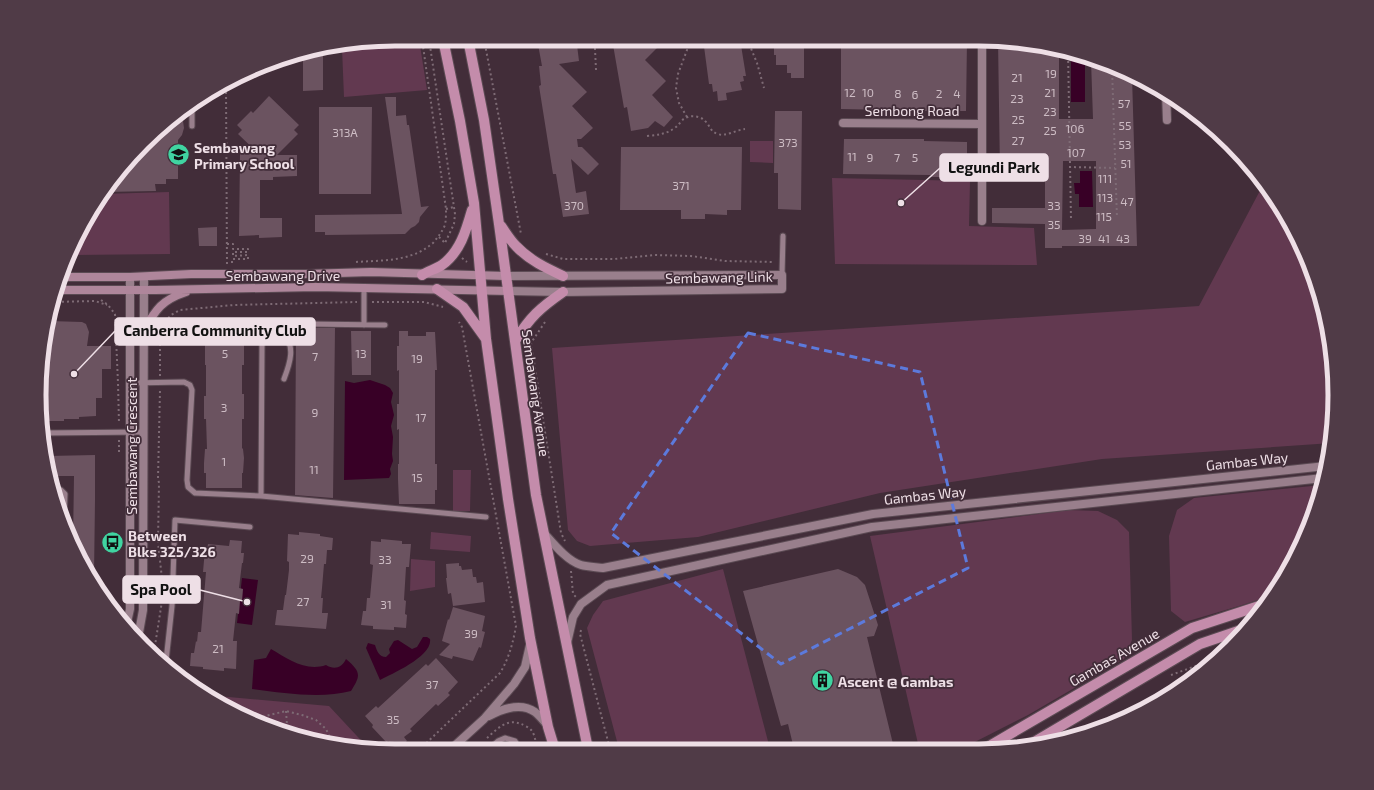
<svg xmlns="http://www.w3.org/2000/svg" width="1374" height="790" viewBox="0 0 1374 790" font-family="'Exo 2',sans-serif">
<style>
.green{fill:#623950}
.water{fill:#380026}
.building{fill:#6b5360;fill-rule:evenodd}
.lines{fill:none;stroke-linecap:round;stroke-linejoin:round}
.lane-casing{stroke:#5b4a53;stroke-width:7}
.street-casing{stroke:#5b4a53;stroke-width:10}
.secondary-casing{stroke:#5b4a53;stroke-width:10}
.primary-casing{stroke:#5b4a53;stroke-width:12}
.path{stroke:#7e6b75;stroke-width:2;stroke-dasharray:2 3;stroke-linecap:butt}
.lane{stroke:#997f8c;stroke-width:5}
.street{stroke:#997f8c;stroke-width:8}
.secondary{stroke:#af869b;stroke-width:8}
.primary{stroke:#c48cab;stroke-width:10}
.marked{fill:none;stroke:#5c7adc;stroke-width:3;stroke-dasharray:8 5;stroke-linejoin:round}
.labels{text-anchor:middle;dominant-baseline:central;stroke-width:3.5;stroke-linejoin:round;paint-order:stroke}
.number-label{font-size:12px;fill:#cdbcc4}
.street-label{font-size:14px;fill:#eedfe6;stroke:#422d39}
.poi-label{font-size:14px;font-weight:bold;fill:#eedfe6;stroke:#422d39;text-anchor:start}
.rim{fill:none;stroke:#eedfe6;stroke-width:5}
.leader{fill:none;stroke:#eedfe6;stroke-width:1.5}
.callout-dot{fill:#eedfe6;stroke:#422d39;stroke-width:1.5}
.callout{fill:#eedfe6;stroke:#eedfe6;stroke-width:1.5}
.callout-label{font-size:15px;text-anchor:middle;font-weight:bold;fill:#111}
</style>
<rect width="100%" height="100%" fill="#422d39"/>
<path class="green" d="M395 39H419L427 90 344 97 342 48Z
M750 141H773V163L750 162Z
M832 178 970 181 969 226 1034 228 1037 265 835 264Z
M1264 183 1298 238 1323 303 1334 372 1332 443 1102 459 880 493 698 537 590 546 577 541 568 530 552 348 1199 306Z
M169 192 170 254 73 255 99 197 102 194Z
M453 470H471L470 511H453Z
M1322 485 1316 510 1287 573 1270 596 1239 606 1185 622 1171 611 1169 536 1177 510 1194 498Z
M1069 510 1098 511 1117 520 1129 532 1132 640 1124 659 1028 715 963 748H919L870 536Z
M431 532 471 536 470 552 430 549Z
M411 559 435 561V587L410 591Z
M723 569 770 749H619L587 628 593 615 603 601Z
M207 695 329 706 370 750 281 732 217 703Z"/>
<path class="water" d="M1071 51 1085 57V102H1071Z
M1080 171H1092L1093 207H1079V194H1075L1074 183H1080Z
M370 380 385 385 390 388 393 393 391 402 394 415 391 426 393 437 392 454 393 461 390 469 391 474 389 478 344 480 345 381 354 383Z
M242 578 258 580 252 625 237 623Z
M423 637H427L430 639C433 656 392 674 380 680L366 648 368 643 375 645C377 651 379 657 386 657L390 653 389 649 394 641 398 640 412 649 417 647Z
M271 649C288 659 306 672 326 665 334 670 342 668 346 659 361 672 361 675 351 691 321 699 283 693 252 689L254 660 266 658Z"/>
<path class="building" d="M537 39H573L574 46 577 45 579 61 559 64 587 92 572 106 593 128 581 139H577L578 147H582L599 164 588 175 571 159 576 193 586 191 589 214 563 217 556 174H553L539 86 541 85 539 66H542Z
M612 39H656L661 44 645 60 666 81 652 95 673 117 664 127 655 121 648 128 631 131 627 107 624 108Z
M703 39H740L746 76H743L744 81 740 82 742 90 726 93 727 100 718 101 717 91 713 92 712 84H709Z
M774 39 804 40V78H791V73H787V65H776V55H774Z
M841 40H967L966 111H888V110L841 109Z
M998 40 1059 49V119H1093L1091 60 1132 76 1137 246H1062V248H1045V224L992 223V208H1045V172H1000ZM1063 161H1096V229L1062 230Z
M323 51V90L303 91V54Z
M269 96 299 125 294 130 298 134 277 155H297V176L273 177V180H260V218H282V237L259 238V235L239 236 240 154H259L238 134 242 130 237 125 251 111 253 113Z
M385 97H396V116L406 115 407 125H409L421 207 429 206 420 217 419 222 415 226 411 228 405 234 325 235V232H315V215L402 214Z
M319 107H372L371 194H319Z
M775 111H802L801 210 778 209V173H774Z
M179 112 183 121 184 128 182 135 178 140V179H166V184H155L156 191 104 192Z
M844 139H924V141L967 142V177H931V175L843 174Z
M621 147H742L741 210H727V215L705 214V219H681V210H620Z
M217 227V246H199L198 228Z
M49 321 82 322 86 324 89 332 87 346H111V369H102V398H96V416L79 417V419H64V421H47L46 417H40L42 393H46V356Z
M233 325 242 326V340H244V365H242V394H244V419H242V448L243 449 244 458 243 473H242V488H206V473H204V463L205 449H207L206 419H204V396H206V365H205V341H206V326Z
M296 326H305L308 328H335L333 498 295 495Z
M351 331H371V375H352Z
M399 331H408V336H426V332H435L437 370H435V464H437V490H435V504H399L398 479V464H399V429L397 430V404H399V370L397 371V346H399Z
M95 455V500L94 577 73 542 74 476H53L48 456Z
M299 532 320 534V536L333 538 332 550H327L326 564H324L322 588 321 598H323L322 613H328L326 629 275 625 277 610H283L285 595H286L289 570V562L287 561 288 534 299 535Z
M381 539 402 541V544H411L409 567H406L404 600 406 601 405 614 407 615 406 628 394 627V630L373 629V626L361 625 363 611H366L367 598H370L373 565 370 564 371 541 381 542Z
M230 540 242 541 241 553H244L243 563H242L239 588 243 589 242 601H240L239 614 236 613 233 641H237L236 669 224 668V671L203 669V667L190 666 191 653H194L196 641 197 642 198 632H201L206 572H203L205 549 207 550 208 544 229 546Z
M459 563V566H461L462 570 472 569 473 577H476L477 583 483 582 485 602 453 606 451 593 448 594 446 578H447L446 564Z
M838 569 857 577 865 585 878 625 874 636 867 637 894 748 794 749 788 724 781 726 743 591Z
M453 607 485 616 482 631 485 632 481 648 479 647 473 661 453 656 452 659 439 655 450 644 442 641 448 619 449 620Z
M436 658 458 682 448 693 450 695 438 706 436 704 410 729 412 731 404 737 407 741 397 750 388 741 387 743 372 727 373 725 365 716 376 706 378 708 426 664 428 666Z"/>
<g class="lines">
<defs>
<path id="lane" d="M192 126V105
M782 275 783 236
M308 324 385 325
M364 325V289
M130 383 184 382 190 385 192 390 187 480 188 487 195 493 261 496 486 517
M43 433 144 432
M56 489 61 490 65 494 64 524
M261 496 262 346V338L267 332C271 333 277 333 280 334 298 342 289 366 284 379
M166 661 172 606 175 520 250 527
M488 750 498 741 505 738 515 741 520 750"/>
<path id="street" d="M1166 93 1167 120
M843 123 982 124
M982 221V40
M506 276 782 275V289L563 292 509 291
M543 532C553 543 567 561 581 565 588 567 596 567 603 568L873 514 1326 466
M126 627 130 609V277
M138 638 143 610 144 277
M567 643 573 617 581 604 607 585 872 527 1323 478
M489 716C502 709 521 702 535 712 540 716 544 721 548 726
M450 750 484 719 514 684 525 667 530 645"/>
<path id="secondary" d="M63 277H130L191 274H305L371 272 506 276
M57 290H155L316 287 509 291
M144 330C156 309 162 300 186 292"/>
<path id="primary" d="M443 39 460 121 474 203 486 339 508 499 530 638 548 727 555 750
M468 39 484 120 499 224 536 495 588 749
M501 226C506 233 510 240 516 246 529 260 546 268 563 276
M422 275C428 271 436 269 442 265 460 252 466 231 472 210
M437 289 463 307 486 339
M515 341C530 317 540 308 563 292
M986 748 1192 628 1262 605
M1024 748 1200 644 1244 629"/>
</defs>
<use href="#lane" class="lane-casing"/>
<use href="#street" class="street-casing"/>
<use href="#secondary" class="secondary-casing"/>
<use href="#primary" class="primary-casing"/>
<path class="path" d="M429 39 455 214 454 224 445 243
M484 39 521 234
M751 39 750 46 757 63 764 88
M1068 51 1071 220
M1112 68 1117 218
M596 70 595 49 597 39
M1155 86V94
M226 87 227 265
M687 117 679 103 676 88 678 74 687 50V39
M647 136C658 135 667 134 676 127 680 124 682 118 688 117 693 115 702 117 705 121 710 125 710 132 718 134 725 137 736 130 745 129
M1069 167 1115 168
M446 209 454 207
M439 237 445 243
M227 244H233V249H248V252H233V256L248 255V259H232V265
M546 254 563 259H614L654 255 691 256 725 261 774 262
M462 258 467 262
M356 262C383 260 411 262 433 243 438 237 442 232 445 225 446 220 446 214 446 209L422 39
M101 300 108 305 115 314 118 383 119 424
M52 302 95 301 107 305
M372 302H424L443 307
M545 322 531 343 561 533 565 541
M160 376V335L165 322 171 315 180 310 234 305 357 302
M119 440V452
M571 571 573 594 576 597
M581 630 580 634 610 749
M154 652 162 601V579L158 542 159 483 158 478 160 390
M1171 675 1215 659
M286 711 287 725 289 734
M253 719 286 711 302 715 316 720 326 729 332 742
M487 738C497 729 507 718 521 724 524 725 530 728 532 731 535 735 536 744 537 750
M419 750 500 673C509 658 513 643 516 626L462 327 459 322
M475 750 481 744"/>
<use href="#lane" class="lane"/>
<use href="#street" class="street"/>
<use href="#secondary" class="secondary"/>
<use href="#primary" class="primary"/>
</g>
<path class="marked" d="M748 333 920 372 968 568 781 664 611 533Z"/>
<defs>
<symbol id="school-disc" viewBox="-11 -11 22 22"><circle r="9.5" fill="#40d4a1" stroke="#422d39"/><path d="M0-5L7-2L0 1L-7-2ZM-4 1L0 2.5L4 1V4Q0 6-4 4Z" fill="#111"/></symbol>
<symbol id="bus-disc" viewBox="-11 -11 22 22"><circle r="9.5" fill="#40d4a1" stroke="#422d39"/><path d="M-5-6H5V4H4V6H2V4H-2V6H-4V4H-5ZM-3.5-4V0h7V-4ZM-3.5 1.2v1.5H-2V1.2ZM2 1.2v1.5H3.5V1.2Z" fill="#111"/></symbol>
<symbol id="building-disc" viewBox="-11 -11 22 22"><circle r="9.5" fill="#40d4a1" stroke="#422d39"/><path d="M-4-6H4V6H1V3H-1V6H-4ZM-2.5-4.3h1.7v1.8h-1.7ZM.8-4.3h1.7v1.8H.8ZM-2.5-1h1.7V.8h-1.7ZM.8-1h1.7V.8H.8Z" fill="#111"/></symbol>
</defs>
<g fill-rule="evenodd">
<use href="#school-disc" x="166" y="142" width="25" height="25"/>
<use href="#bus-disc" x="100" y="530" width="25" height="25"/>
<use href="#building-disc" x="810" y="668" width="25" height="25"/>
</g>
<g class="labels">
<g class="number-label">
<text x="1051" y="73">19</text>
<text x="1017" y="77">21</text>
<text x="850" y="92">12</text>
<text x="868" y="92">10</text>
<text x="1050" y="92">21</text>
<text x="898" y="93">8</text>
<text x="939" y="93">2</text>
<text x="957" y="93">4</text>
<text x="915" y="94">6</text>
<text x="1017" y="98">23</text>
<text x="1124" y="103">57</text>
<text x="1050" y="111">23</text>
<text x="1018" y="119">25</text>
<text x="1125" y="125">55</text>
<text x="1075" y="128">106</text>
<text x="1050" y="130">25</text>
<text x="345" y="132">313A</text>
<text x="1018" y="140">27</text>
<text x="788" y="142">373</text>
<text x="1125" y="144">53</text>
<text x="1076" y="152">107</text>
<text x="852" y="156">11</text>
<text x="870" y="157">9</text>
<text x="897" y="157">7</text>
<text x="915" y="157">5</text>
<text x="1126" y="163">51</text>
<text x="1105" y="178">111</text>
<text x="681" y="185">371</text>
<text x="1105" y="197">113</text>
<text x="1127" y="201">47</text>
<text x="574" y="205">370</text>
<text x="1054" y="205">33</text>
<text x="1104" y="216">115</text>
<text x="1054" y="224">35</text>
<text x="1085" y="238">39</text>
<text x="1104" y="238">41</text>
<text x="1123" y="238">43</text>
<text x="225" y="353">5</text>
<text x="361" y="353">13</text>
<text x="315" y="356">7</text>
<text x="417" y="358">19</text>
<text x="224" y="407">3</text>
<text x="315" y="412">9</text>
<text x="421" y="417">17</text>
<text x="224" y="461">1</text>
<text x="314" y="469">11</text>
<text x="417" y="477">15</text>
<text x="307" y="558">29</text>
<text x="385" y="559">33</text>
<text x="303" y="601">27</text>
<text x="386" y="604">31</text>
<text x="471" y="633">39</text>
<text x="218" y="648">21</text>
<text x="432" y="684">37</text>
<text x="393" y="719">35</text>
</g>
<g class="street-label">
<text x="912" y="110">Sembong Road</text>
<text x="283" y="275">Sembawang Drive</text>
<text transform="translate(719 277) rotate(-1)">Sembawang Link</text>
<text transform="translate(536 393) rotate(82)">Sembawang Avenue</text>
<text transform="translate(131 446) rotate(-90)">Sembawang Crescent</text>
<text transform="translate(1247 461) rotate(-6)">Gambas Way</text>
<text transform="translate(925 495) rotate(-6)">Gambas Way</text>
<text transform="translate(1114 657) rotate(-30)">Gambas Avenue</text>
</g>
<g class="poi-label">
<text x="194" y="147">Sembawang<tspan x="194" dy="16">Primary School</tspan></text>
<text x="128" y="535">Between<tspan x="128" dy="16">Blks 325/326</tspan></text>
<text x="838" y="681">Ascent @ Gambas</text>
</g>
</g>
<path d="M0 0H1374V790H0ZM395 46H979A349 349 0 0 1 1328 395V395A349 349 0 0 1 979 744H395A349 349 0 0 1 46 395V395A349 349 0 0 1 395 46Z" fill="#503b47" fill-rule="evenodd"/>
<path class="rim" d="M395 46H979A349 349 0 0 1 1328 395V395A349 349 0 0 1 979 744H395A349 349 0 0 1 46 395V395A349 349 0 0 1 395 46Z"/>
<path class="leader" d="M901 203L940 168M74 374L115 331M247 602L200 590"/>
<g class="callout-dot">
<circle cx="901" cy="203" r="4"/>
<circle cx="74" cy="374" r="4"/>
<circle cx="247" cy="602" r="4"/>
</g>
<g class="callout">
<rect x="940" y="154" width="108" height="27" rx="4"/>
<rect x="115" y="318" width="200" height="27" rx="4"/>
<rect x="123" y="576" width="77" height="27" rx="4"/>
</g>
<g class="callout-label">
<text x="994" y="173">Legundi Park</text>
<text x="215" y="336">Canberra Community Club</text>
<text x="161" y="595">Spa Pool</text>
</g>
</svg>
